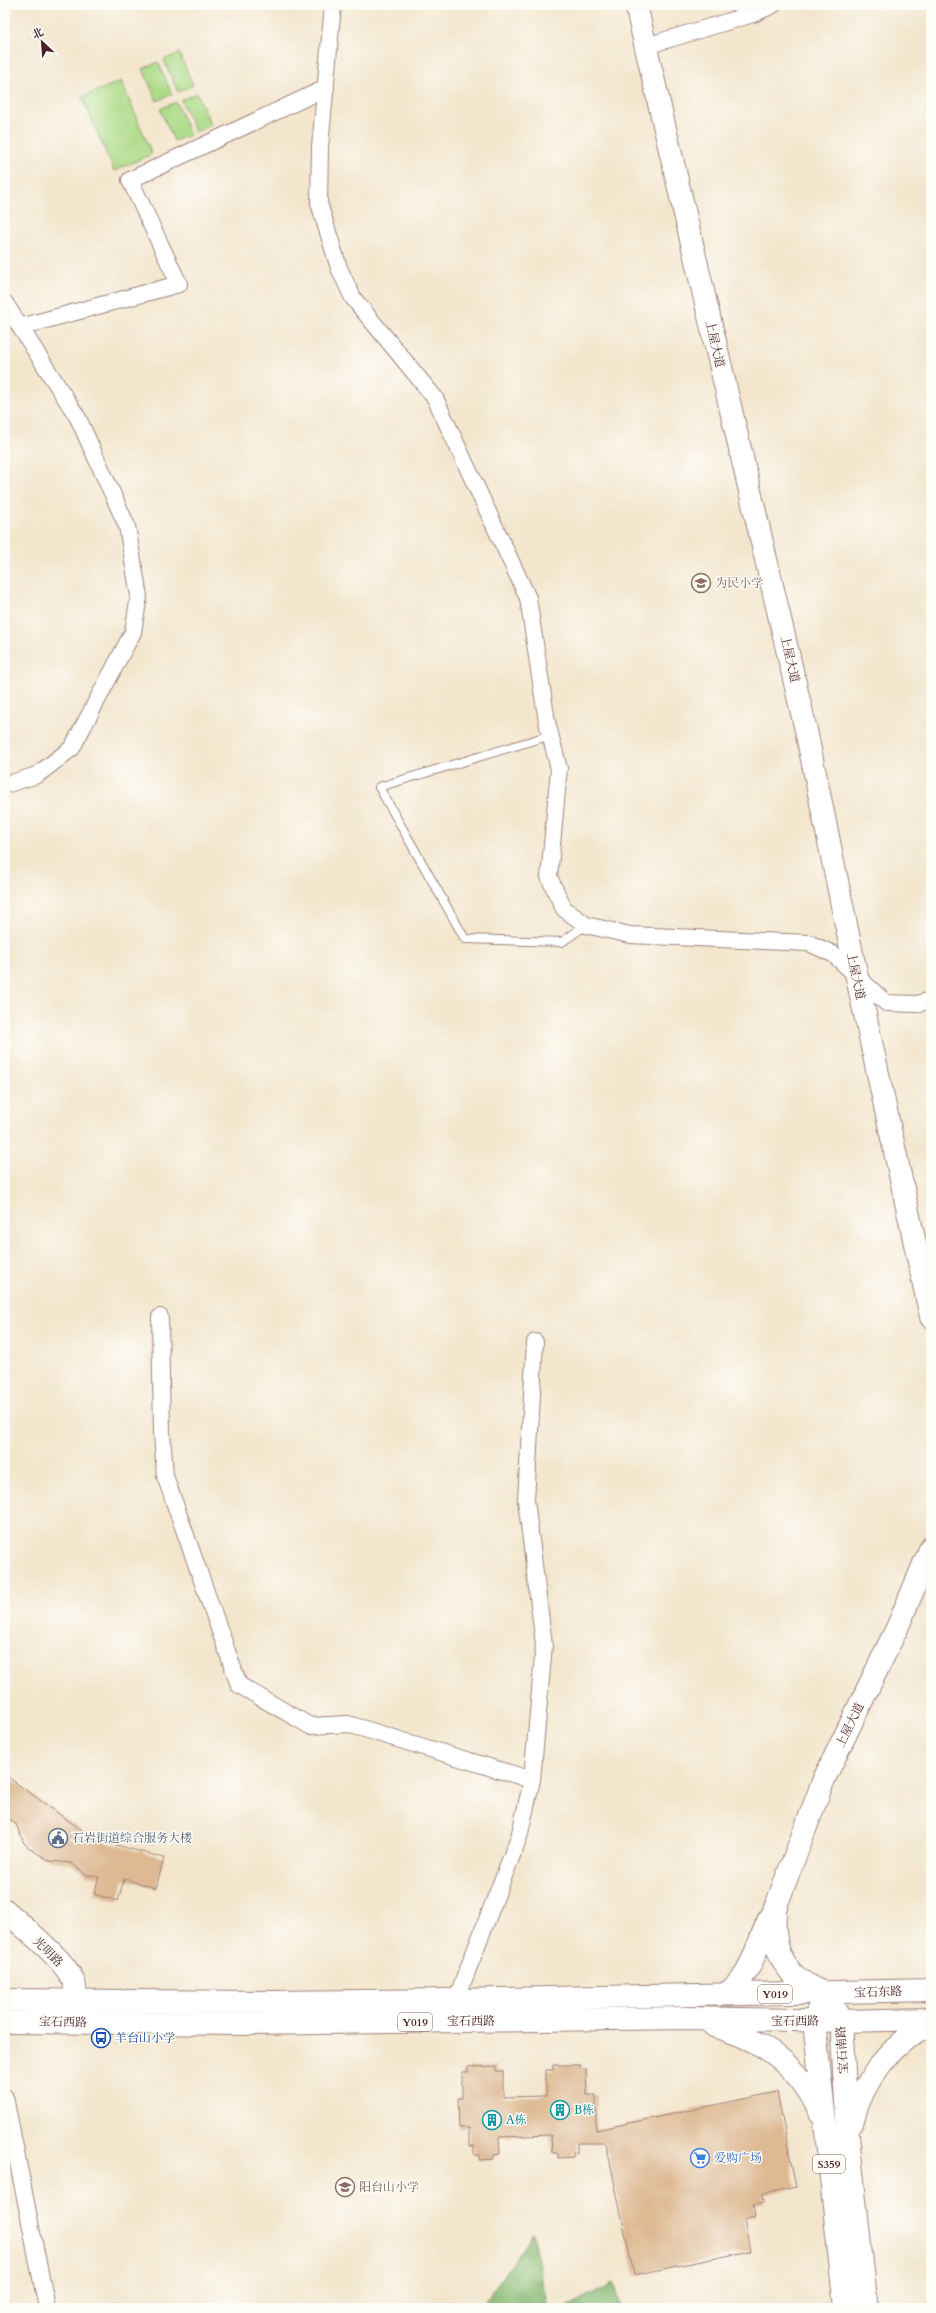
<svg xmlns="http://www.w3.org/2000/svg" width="936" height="2313" viewBox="0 0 936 2313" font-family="Cardo,'Noto Serif SC',serif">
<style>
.green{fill:#addb88;stroke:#7c7d5a}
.forest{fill:#8abb74;stroke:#6a6d50}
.building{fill:#deb993}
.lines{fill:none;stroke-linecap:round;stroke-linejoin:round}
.lane-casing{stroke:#9e827c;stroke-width:10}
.street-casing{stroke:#9e827c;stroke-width:18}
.secondary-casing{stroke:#9e827c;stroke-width:24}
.primary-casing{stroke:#9e827c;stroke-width:24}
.lane{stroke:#fff;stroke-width:8}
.street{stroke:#fff;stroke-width:16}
.secondary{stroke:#fff;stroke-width:22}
.primary{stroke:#fff;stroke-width:22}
.labels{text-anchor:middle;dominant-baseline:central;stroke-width:3;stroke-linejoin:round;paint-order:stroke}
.shield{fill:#fdfcf7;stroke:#806168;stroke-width:1}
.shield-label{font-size:11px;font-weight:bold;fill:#4a1f2b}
.street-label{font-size:12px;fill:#4a1f2b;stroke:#fdfcf7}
.education-label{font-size:12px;fill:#785e54;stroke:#fdfcf7;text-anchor:start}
.service-label{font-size:12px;fill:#4e5e75;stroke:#fdfcf7;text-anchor:start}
.transit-label{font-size:12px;fill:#164399;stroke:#fdfcf7;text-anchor:start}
.culture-label{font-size:12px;fill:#0d838f;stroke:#fdfcf7;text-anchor:start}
.shop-label{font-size:12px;fill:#366cbe;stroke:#fdfcf7;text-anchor:start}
</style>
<rect width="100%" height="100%" fill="#fdfcf7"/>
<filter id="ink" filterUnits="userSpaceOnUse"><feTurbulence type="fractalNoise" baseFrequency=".025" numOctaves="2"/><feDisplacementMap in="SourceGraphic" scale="8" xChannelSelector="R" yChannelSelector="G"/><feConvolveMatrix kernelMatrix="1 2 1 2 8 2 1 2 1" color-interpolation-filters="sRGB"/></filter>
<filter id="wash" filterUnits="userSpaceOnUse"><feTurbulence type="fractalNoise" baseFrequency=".012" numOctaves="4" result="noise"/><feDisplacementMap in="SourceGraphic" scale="16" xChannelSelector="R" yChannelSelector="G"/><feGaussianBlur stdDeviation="0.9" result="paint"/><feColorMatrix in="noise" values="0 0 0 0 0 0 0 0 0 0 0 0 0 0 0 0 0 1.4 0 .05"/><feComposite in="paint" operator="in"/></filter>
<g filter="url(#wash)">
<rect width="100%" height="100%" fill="#f3e6cd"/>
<path class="green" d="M179 53 193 85 178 92 164 60Z
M158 62 172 94 157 101 143 69Z
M121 81 152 154 114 171 82 97Z
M197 93 211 125 195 132 181 100Z
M176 102 190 135 174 141 160 109Z"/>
<path class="forest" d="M532 2233 548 2308H481Z
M613 2283 620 2308H563Z"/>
<g id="blocks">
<path class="building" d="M5 1775 94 1839 164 1858 156 1888 124 1879 118 1901 94 1894 99 1877 87 1875 71 1863 50 1861 32 1850 24 1843 16 1824 5 1816Z
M553 2065H580V2069H586L587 2095H596V2130L777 2092 796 2187 762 2194 763 2203 753 2205 755 2217 744 2219 750 2251 634 2275 606 2143H577V2153H573V2157L558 2158V2153H552L551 2135 499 2137 500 2154 494 2155V2159L479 2160V2155H474V2146H469V2128H459L458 2098H462V2072H468V2067L496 2066V2071H503V2097L546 2096V2070H553Z"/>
</g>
</g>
<g filter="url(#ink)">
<use href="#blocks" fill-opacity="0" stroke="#9e827c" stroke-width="1"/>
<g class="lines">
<defs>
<path id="lane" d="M551 735 379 787 465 939 562 942 586 925"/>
<path id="street" d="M333 5 320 147 319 203 339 268 353 298 435 398 528 598 547 722 559 769 549 877 564 909 586 925 630 935 809 943 833 954 886 1003 917 1004 931 1000
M646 46 753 14 773 5
M5 303 78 418 127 526 139 596 133 632 72 748 37 775 5 785
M20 327 179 284 130 180 326 88
M160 1317 162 1432 165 1476 239 1685 310 1726 348 1724 532 1780
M456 2000 519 1837 532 1780 544 1645 526 1500 535 1342
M5 2097 47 2308"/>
<path id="secondary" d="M636 5 806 730 856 973 931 1317
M5 1910C23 1927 63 1958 73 1980 76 1986 76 1994 76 2001
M775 1913C772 1955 786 1978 825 1993
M725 1994C755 1977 758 1933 776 1906L824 1779 898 1626 931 1547"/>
<path id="primary" d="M5 2000 268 2002 456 2000 931 1990
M819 2007 814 2021 845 2308
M834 2008 841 2021 848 2136 867 2308
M5 2022 245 2024 688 2018 841 2021 931 2019
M714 2026C765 2041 797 2064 820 2112
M852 2123C861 2083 892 2041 931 2024"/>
</defs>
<use href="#lane" class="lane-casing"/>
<use href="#street" class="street-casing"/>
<use href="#secondary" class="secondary-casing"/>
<use href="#primary" class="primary-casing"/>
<use href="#lane" class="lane"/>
<use href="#street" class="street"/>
<use href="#secondary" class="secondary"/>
<use href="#primary" class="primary"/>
</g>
</g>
<defs>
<symbol id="school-ring" viewBox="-11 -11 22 22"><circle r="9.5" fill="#fdfcf7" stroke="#8d6e63" stroke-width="1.5"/><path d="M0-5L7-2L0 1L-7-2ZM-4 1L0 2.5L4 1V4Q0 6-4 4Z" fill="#8d6e63"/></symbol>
<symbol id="civic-ring" viewBox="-11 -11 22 22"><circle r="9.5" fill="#fdfcf7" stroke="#5c6f8a" stroke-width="1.5"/><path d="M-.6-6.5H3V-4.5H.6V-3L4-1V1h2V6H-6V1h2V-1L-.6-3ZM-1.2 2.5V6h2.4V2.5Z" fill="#5c6f8a"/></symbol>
<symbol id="bus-ring" viewBox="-11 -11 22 22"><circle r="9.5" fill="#fdfcf7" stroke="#1a4fb4" stroke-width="1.5"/><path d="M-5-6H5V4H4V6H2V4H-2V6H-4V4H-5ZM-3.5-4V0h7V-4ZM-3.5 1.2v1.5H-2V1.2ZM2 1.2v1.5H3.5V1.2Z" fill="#1a4fb4"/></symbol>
<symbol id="building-ring" viewBox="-11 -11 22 22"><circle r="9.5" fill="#fdfcf7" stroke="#0f9aa8" stroke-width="1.5"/><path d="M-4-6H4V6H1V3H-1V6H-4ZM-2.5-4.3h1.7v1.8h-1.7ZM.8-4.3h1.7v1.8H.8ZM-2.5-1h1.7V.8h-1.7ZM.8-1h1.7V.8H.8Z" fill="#0f9aa8"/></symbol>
<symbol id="supermarket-ring" viewBox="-11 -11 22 22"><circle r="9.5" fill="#fdfcf7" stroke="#3f7fe0" stroke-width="1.5"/><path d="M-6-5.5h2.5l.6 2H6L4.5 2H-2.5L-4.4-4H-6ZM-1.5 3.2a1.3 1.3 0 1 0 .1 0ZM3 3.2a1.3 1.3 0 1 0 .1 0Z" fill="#3f7fe0"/></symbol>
</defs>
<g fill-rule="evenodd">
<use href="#school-ring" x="690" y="572" width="22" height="22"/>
<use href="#civic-ring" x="47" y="1827" width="22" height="22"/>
<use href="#bus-ring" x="90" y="2027" width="22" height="22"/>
<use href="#building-ring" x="549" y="2099" width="22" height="22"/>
<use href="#building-ring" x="481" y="2109" width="22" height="22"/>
<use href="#supermarket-ring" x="689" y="2147" width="22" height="22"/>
<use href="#school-ring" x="334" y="2176" width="22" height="22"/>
</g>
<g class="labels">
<g class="shield">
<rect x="758" y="1985" width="34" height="18" rx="3"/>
<rect x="398" y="2013" width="34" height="18" rx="3"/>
<rect x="813" y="2155" width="32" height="18" rx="3"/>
</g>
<g class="shield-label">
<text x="775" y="1994">Y019</text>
<text x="415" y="2022">Y019</text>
<text x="829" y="2164">S359</text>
</g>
<g class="street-label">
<text transform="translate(715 344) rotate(77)">上屋大道</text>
<text transform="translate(790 659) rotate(77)">上屋大道</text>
<text transform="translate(856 976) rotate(78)">上屋大道</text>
<text transform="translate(850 1725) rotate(-64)">上屋大道</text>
<text transform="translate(48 1952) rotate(45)">光明路</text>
<text transform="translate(878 1992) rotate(-2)">宝石东路</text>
<text x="471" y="2021">宝石西路</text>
<text x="795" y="2021">宝石西路</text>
<text transform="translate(63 2022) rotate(1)">宝石西路</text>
<text transform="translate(842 2050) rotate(-94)">宝石南路</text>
</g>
<g class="education-label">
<text x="715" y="583">为民小学</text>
<text x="359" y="2187">阳台山小学</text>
</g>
<g class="service-label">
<text x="72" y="1838">石岩街道综合服务大楼</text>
</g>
<g class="transit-label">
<text x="115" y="2038">羊台山小学</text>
</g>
<g class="culture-label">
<text x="574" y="2110">B栋</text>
<text x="506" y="2120">A栋</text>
</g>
<g class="shop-label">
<text x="714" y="2158">爱购广场</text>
</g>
</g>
<rect width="936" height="2313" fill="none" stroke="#fdfcf7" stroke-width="20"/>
<g transform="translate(42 42) rotate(334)" stroke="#fdfcf7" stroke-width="3" paint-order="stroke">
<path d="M0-3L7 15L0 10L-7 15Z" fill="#4a1f2b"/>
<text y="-6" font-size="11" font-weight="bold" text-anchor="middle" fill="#4a1f2b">北</text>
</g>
</svg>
